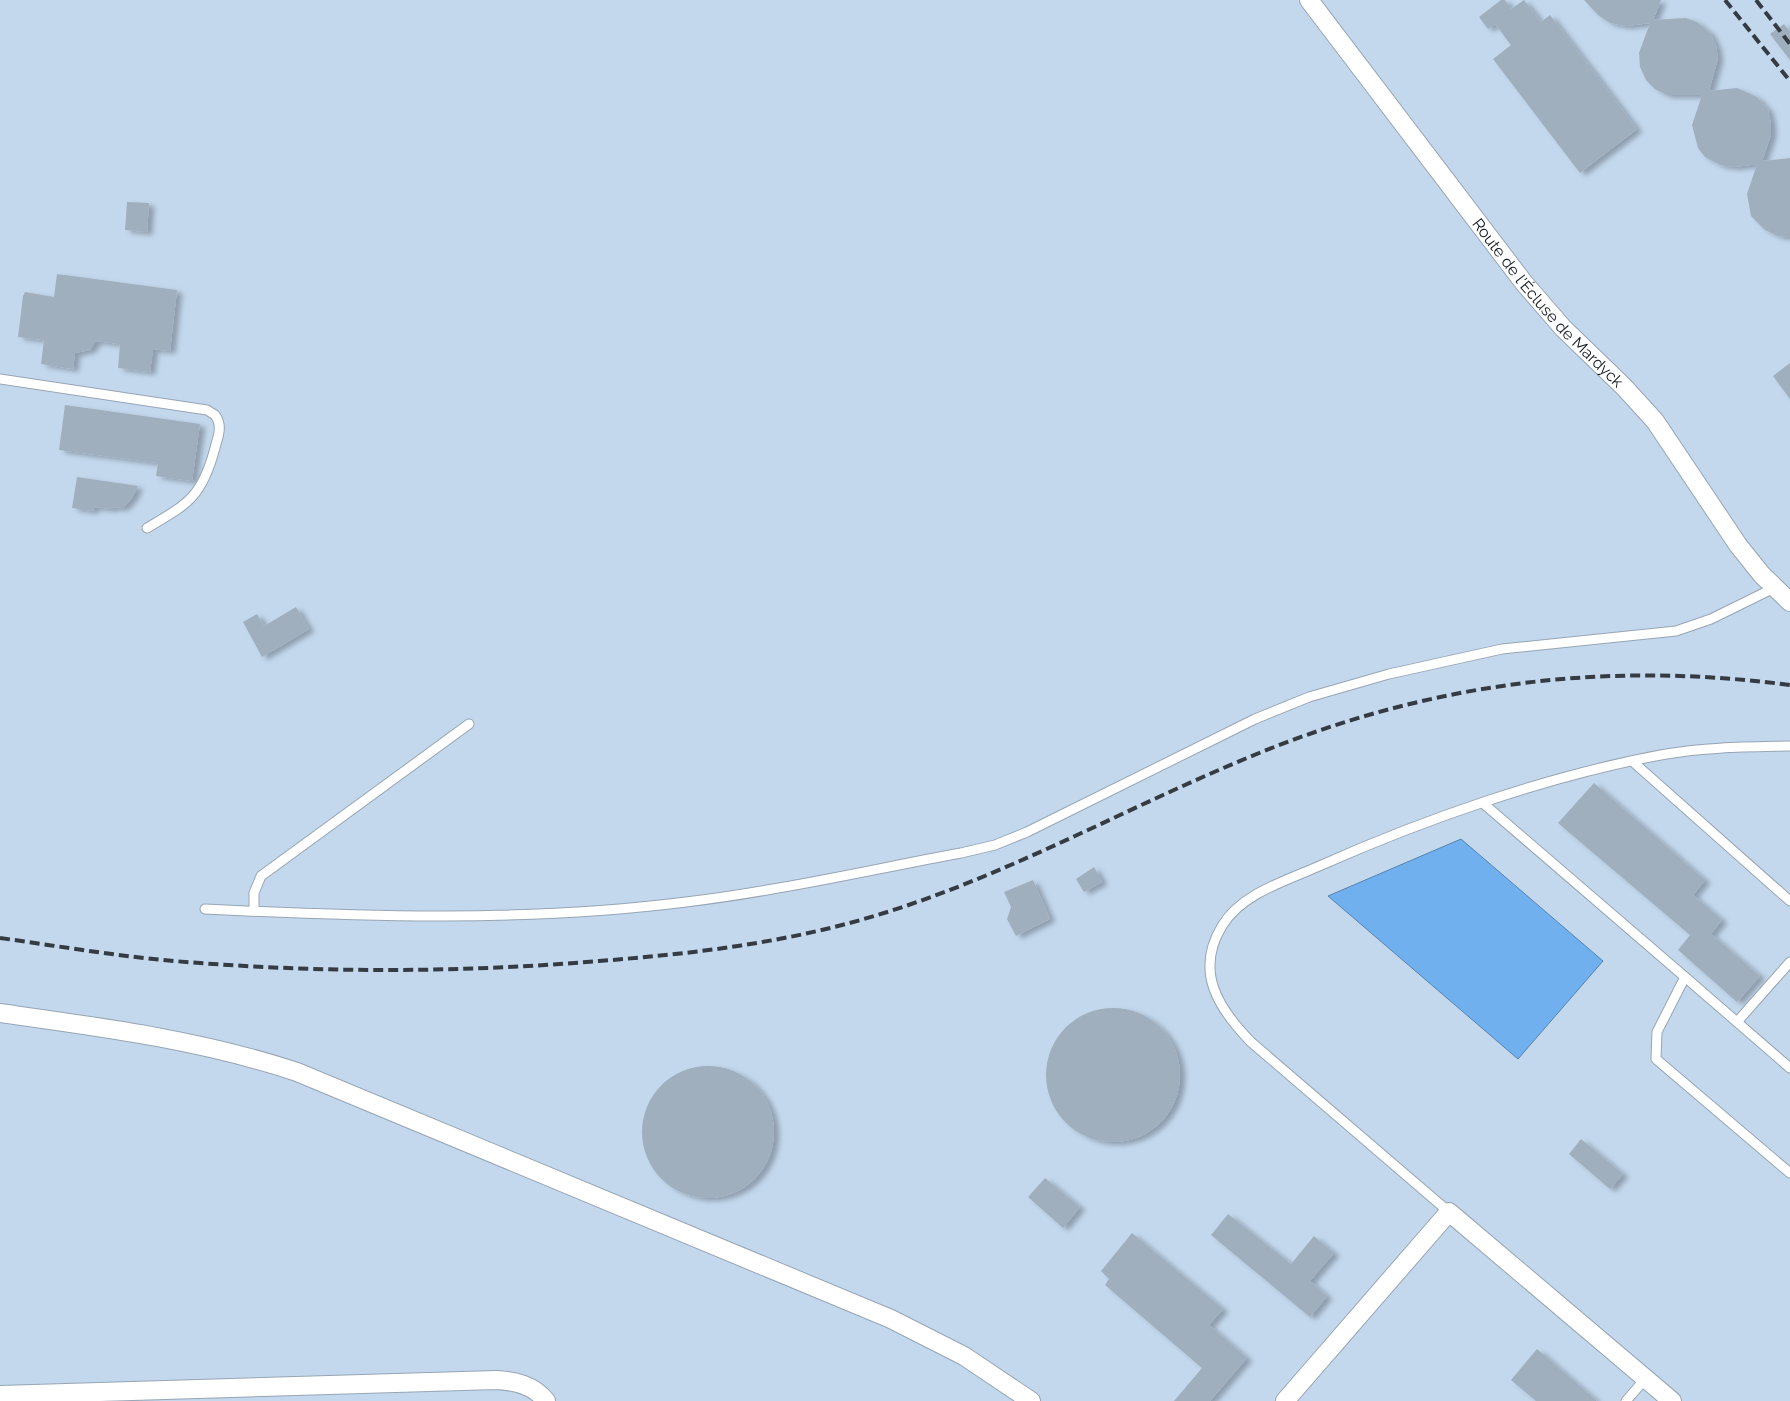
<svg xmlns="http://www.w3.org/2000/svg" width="1790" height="1401" viewBox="0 0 1790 1401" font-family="Raleway,sans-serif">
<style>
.built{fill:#c3d8ed}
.water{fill:#71b0ee;stroke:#5583b0}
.building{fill:#a0afbe;filter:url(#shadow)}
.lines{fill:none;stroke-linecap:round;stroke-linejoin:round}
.lane-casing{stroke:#97a5b4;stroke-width:11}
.street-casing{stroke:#97a5b4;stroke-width:20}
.lane{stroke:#fff;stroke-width:9}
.street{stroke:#fff;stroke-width:18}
.rail{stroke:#343b42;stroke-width:4;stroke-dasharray:10 5;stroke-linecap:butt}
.labels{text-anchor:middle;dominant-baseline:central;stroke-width:4;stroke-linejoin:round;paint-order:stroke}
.street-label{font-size:16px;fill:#151b20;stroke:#e4f1fd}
</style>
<defs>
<filter id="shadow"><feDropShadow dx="5.5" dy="3" stdDeviation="2.5" flood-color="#0004"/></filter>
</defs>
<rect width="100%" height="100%" fill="#d5e4f3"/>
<path class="built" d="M0 0H1790V1401H0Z"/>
<path class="water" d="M1461 839 1603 961 1518 1059 1328 896Z"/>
<path class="building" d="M1501 0H1505L1511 9 1524 0 1541 22 1550 15 1637 129 1580 173 1493 59 1511 45 1495 24 1488 29 1479 17Z
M1584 0H1661L1653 20 1686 18 1697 22 1710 33 1716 46 1718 58 1709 91 1737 88 1757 97 1768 110 1771 124V135L1762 161 1790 158V237L1778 236 1765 230 1751 216 1747 194 1757 164 1734 167 1720 165 1705 157 1698 148 1692 125 1702 95H1667L1655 89 1646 80 1640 67 1639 53 1650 23 1626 26 1610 23 1598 15Z
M1784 24 1790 32V60L1770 34Z
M127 202 149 203 147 232 125 230Z
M57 274 177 290 170 351 153 349 150 372 118 368 120 344 96 341 90 350 75 353 73 369 41 364 44 340 18 337 23 296 25 292 54 297Z
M1790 363V399L1773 376Z
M65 405 200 424 192 481 156 476 158 463 59 450Z
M77 477 138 486 132 498 123 508 113 507V509L94 507 93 511 72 508Z
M296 607 309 629 262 657 243 622 257 614 264 626Z
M1594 783 1705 880 1693 895 1722 920 1711 934 1760 976 1737 1002 1678 950 1690 935 1558 823Z
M1094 867 1102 882 1084 892 1076 879Z
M1033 880 1050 919 1016 936 1007 919 1011 907 1004 892Z
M1046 1075a67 67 0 1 1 134 0a67 67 0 1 1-134 0Z
M642 1132a66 66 0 1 1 132 0a66 66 0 1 1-132 0Z
M1581 1139 1623 1174 1610 1189 1569 1154Z
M1045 1178 1080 1207 1063 1228 1028 1197Z
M1228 1214 1291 1264 1314 1236 1334 1253 1310 1281 1327 1296 1310 1317 1211 1235Z
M1132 1233 1223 1309 1209 1325 1247 1358 1210 1401H1174L1202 1368 1105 1285 1109 1279 1101 1271Z
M1537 1349 1597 1401H1536L1511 1380Z"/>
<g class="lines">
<defs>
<path id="lane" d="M0 379 207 410 215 415C223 426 218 436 215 448 202 497 188 504 147 528
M1632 761 1790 901
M1484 804 1685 977 1657 1032 1656 1059 1790 1173
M205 909C365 917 526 922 686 902 778 891 869 870 961 853L995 845 1027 832 1255 719 1309 697 1389 674 1502 649 1676 631 1711 619 1774 588
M254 911V893L261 876 469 724
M1685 977 1790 1068
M1737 1022 1790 962
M1449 1212 1251 1042C1219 1009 1194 972 1222 926 1241 894 1285 881 1317 867 1425 819 1550 775 1666 754 1707 747 1748 747 1790 746
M1626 1401 1646 1378"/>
<g id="street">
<path id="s1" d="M1309 0 1524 283 1563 328 1624 387 1655 421 1738 545 1762 575 1790 602"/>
<path d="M0 1013C100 1027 201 1040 297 1072L891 1319 964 1356 1031 1401"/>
<path d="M0 1395 496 1380C515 1381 534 1385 546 1401"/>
<path d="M1285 1401 1449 1212 1672 1401"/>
</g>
</defs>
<use href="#lane" class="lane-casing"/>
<use href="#street" class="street-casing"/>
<use href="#lane" class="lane"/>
<use href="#street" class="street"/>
<path class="rail" d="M1725 0 1790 81
M1756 0 1790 44
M0 938C58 946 116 956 174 961 316 973 457 973 599 961 689 954 777 944 864 919 997 881 1119 811 1247 758 1424 684 1599 660 1790 685"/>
</g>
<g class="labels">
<g class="street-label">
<text stroke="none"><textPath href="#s1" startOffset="386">Route de l'Écluse de Mardyck</textPath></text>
</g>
</g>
</svg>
